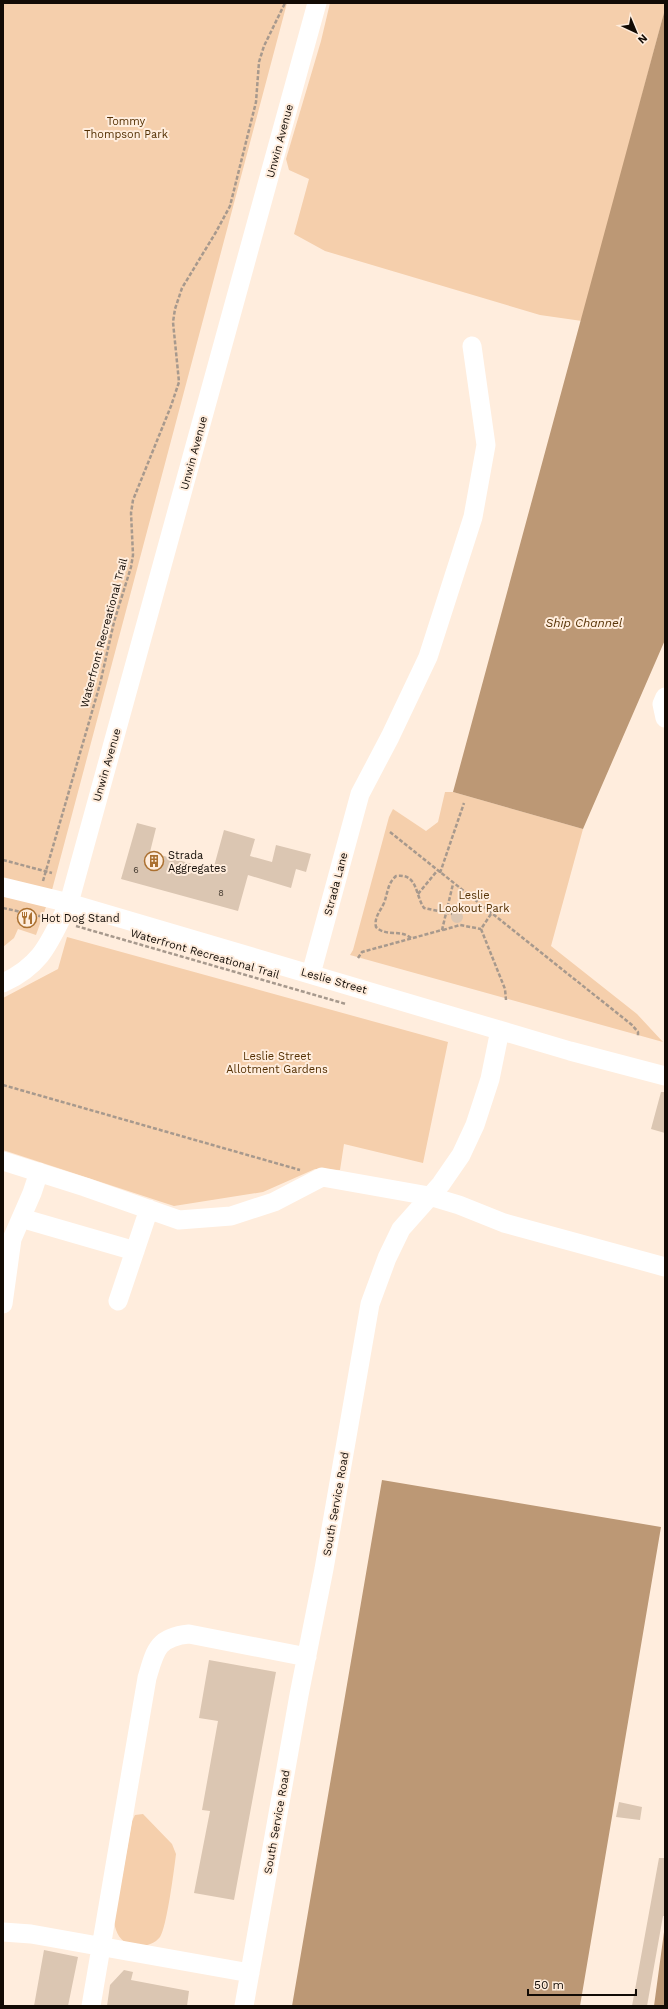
<svg xmlns="http://www.w3.org/2000/svg" width="668" height="2009" viewBox="0 0 668 2009" font-family="'Work Sans',sans-serif">
<style>
.green{fill:#f5cfac}
.water{fill:#bc9875}
.building{fill:#dbc6b2}
.lines{fill:none;stroke-linecap:round;stroke-linejoin:round}
.path{stroke:#a7998d;stroke-width:2.5;stroke-dasharray:4 2;stroke-linecap:butt}
.minor{stroke:#fff;stroke-width:19}
.labels{text-anchor:middle;dominant-baseline:central;stroke-width:4;stroke-linejoin:round;paint-order:stroke}
.number-label{font-size:9px;fill:#443a30}
.park-label{font-size:11px;fill:#543003;stroke:#ffeddd}
.street-label{font-size:11px;fill:#120b05;stroke:#ffeddd}
.poi-label{font-size:11px;fill:#120b05;stroke:#ffeddd;text-anchor:start}
.water-label{font-size:12px;font-style:italic;fill:#5a3609;stroke:#ffeddd}
</style>
<rect width="100%" height="100%" fill="#ffeddd"/>
<path class="green" d="M3 3H287L52 890 36 935 18 929 14 938 3 947Z
M330 3H665V9L582 321 540 315 325 251 294 234 309 179 289 170 286 159 321 41Z
M445 792H453L583 829 551 946 637 1014 663 1042 350 955 353 950 389 817 393 809 426 831 438 822Z
M67 937 448 1042 423 1163 344 1144 340 1170 315 1169 263 1192 174 1206 3 1150V998L58 969Z
M143 1814 172 1844 176 1854C174 1870 167 1926 160 1937 154 1945 141 1948 132 1945 120 1942 116 1933 114 1922L132 1821 135 1815Z"/>
<path class="water" d="M665 9V640L583 829 453 792Z
M382 1480 661 1527 580 2006H292Z
M664 1932 665 2006H654Z"/>
<path class="building" d="M137 823 156 828 150 852 213 870 224 830 255 839 250 856 272 862 276 845 311 854 306 872 296 869 291 888 248 875 238 911 121 879Z
M451 917a6 6 0 1 1 12 0a6 6 0 1 1-12 0Z
M661 1092H665V1133L651 1129Z
M209 1660 276 1672 234 1900 194 1893 210 1811 202 1810 218 1721 199 1718Z
M619 1802 642 1807 640 1820 616 1817Z
M659 1858H665V1916H663L647 2006H632Z
M44 1950 78 1957 68 2006H34Z
M124 1970 133 1972 131 1980 189 1991 187 2006H107L110 1985Z"/>
<g class="lines">
<path class="path" d="M390 832 632 1025 638 1032V1037
M3 860 52 873
M440 873 464 803
M43 881 100 684 114 622 131 567 133 555 131 513 133 500 171 406 179 382 173 322 175 309 182 288 216 232 230 206 256 102 259 62 264 46 285 3
M418 894 437 871
M3 908 44 917
M491 914 481 929 505 989 506 1000
M76 926 346 1004
M443 930 460 925 481 929
M411 938C400 929 386 937 376 927 374 917 380 912 384 903 388 893 387 884 396 876 418 873 415 895 424 908L452 914
M358 958 362 952 442 930 453 884
M3 1085 300 1170"/>
<path class="minor" d="M665 697 662 704 665 718
M3 887 69 903 570 1051 665 1076
M311 974 360 794 390 737 428 657 473 517 486 445 472 346
M3 983C44 964 50 940 69 903L317 3
M3 1161 85 1187 179 1220 231 1216 274 1202 322 1177 429 1196 459 1205 504 1223 665 1267
M21 1218 135 1251
M118 1301 149 1209
M3 1304 12 1239 32 1193 39 1172
M3 1932 31 1934 250 1973
M91 2006 147 1678C155 1651 157 1637 189 1634L307 1657
M244 2006 299 1695 324 1569 370 1304 387 1258 401 1229 441 1184 461 1155 475 1125 490 1079 500 1030"/>
</g>
<defs>
<symbol id="building-ring" viewBox="-11 -11 22 22"><circle r="9.5" fill="#ffeddd" stroke="#ab7030" stroke-width="1.5"/><path d="M-4-6H4V6H1V3H-1V6H-4ZM-2.5-4.3h1.7v1.8h-1.7ZM.8-4.3h1.7v1.8H.8ZM-2.5-1h1.7V.8h-1.7ZM.8-1h1.7V.8H.8Z" fill="#ab7030"/></symbol>
<symbol id="restaurant-ring" viewBox="-11 -11 22 22"><circle r="9.5" fill="#ffeddd" stroke="#ab7030" stroke-width="1.5"/><path d="M-5-6h1v4h1v-4h1v4h1v-4h1v5L-1.5 .5V6h-2V.5L-5-1ZM5-6V6H3V1.5H1.5Q1.5-4 5-6Z" fill="#ab7030"/></symbol>
</defs>
<g fill-rule="evenodd">
<use href="#building-ring" x="143" y="850" width="22" height="22"/>
<use href="#restaurant-ring" x="16" y="907" width="22" height="22"/>
</g>
<g class="labels">
<g class="number-label">
<text x="136" y="870">6</text>
<text x="221" y="893">8</text>
</g>
<g class="park-label">
<text x="126" y="121">Tommy<tspan x="126" dy="13">Thompson Park</tspan></text>
<text x="474" y="895">Leslie<tspan x="474" dy="13">Lookout Park</tspan></text>
<text x="277" y="1056">Leslie Street<tspan x="277" dy="13">Allotment Gardens</tspan></text>
</g>
<g class="street-label">
<text transform="translate(280 141) rotate(-75)">Unwin Avenue</text>
<text transform="translate(194 453) rotate(-75)">Unwin Avenue</text>
<text transform="translate(104 633) rotate(-75)">Waterfront Recreational Trail</text>
<text transform="translate(107 765) rotate(-74)">Unwin Avenue</text>
<text transform="translate(336 884) rotate(-75)">Strada Lane</text>
<text transform="translate(205 954) rotate(16)">Waterfront Recreational Trail</text>
<text transform="translate(334 981) rotate(16)">Leslie Street</text>
<text transform="translate(336 1504) rotate(-80)">South Service Road</text>
<text transform="translate(277 1822) rotate(-80)">South Service Road</text>
</g>
<g class="poi-label">
<text x="168" y="855">Strada<tspan x="168" dy="13">Aggregates</tspan></text>
<text x="41" y="918">Hot Dog Stand</text>
</g>
<g class="water-label">
<text x="584" y="623">Ship Channel</text>
</g>
</g>
<rect width="668" height="2009" fill="none" stroke="#120b05" stroke-width="8"/>
<g transform="translate(636 32) rotate(136)" stroke="#ffeddd" stroke-width="3" paint-order="stroke">
<path d="M0-3L7 15L0 10L-7 15Z" fill="#120b05"/>
<text y="-6" font-size="11" font-weight="bold" text-anchor="middle" fill="#120b05">N</text>
</g>
<path d="M528 1989v6h108v-6" fill="none" stroke="#120b05" stroke-width="2"/>
<text x="534" y="1989" font-size="12" fill="#120b05" stroke="#ffeddd" stroke-width="3" paint-order="stroke">50 m</text>
</svg>
